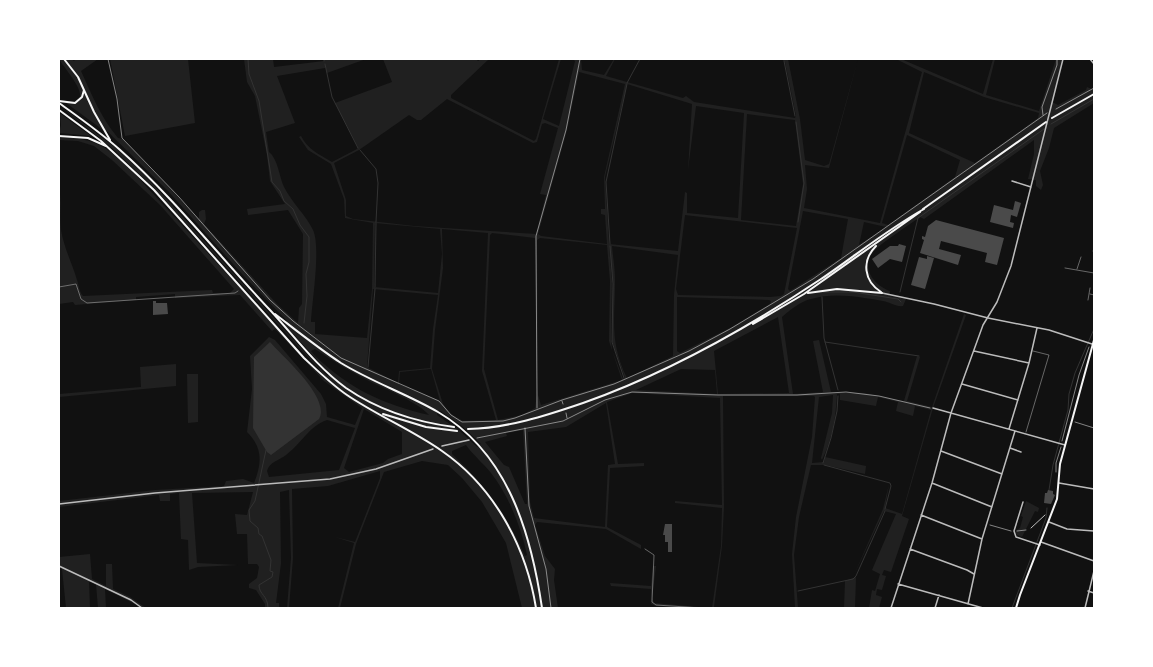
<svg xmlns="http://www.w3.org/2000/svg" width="1153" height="667" viewBox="0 0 1153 667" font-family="'Noto Sans',sans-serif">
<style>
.green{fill:#202020;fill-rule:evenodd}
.water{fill:#333}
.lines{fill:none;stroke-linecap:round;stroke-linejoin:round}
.stream{stroke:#333;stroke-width:1}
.building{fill:#4a4a4a}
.path{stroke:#f5f5f5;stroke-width:0.5}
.service{stroke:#bcbcbc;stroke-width:0.5}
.pedestrian{stroke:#bcbcbc;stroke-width:1}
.minor{stroke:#bcbcbc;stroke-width:1.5}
.tertiary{stroke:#bcbcbc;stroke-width:1.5}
.secondary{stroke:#f5f5f5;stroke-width:2}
.trunk{stroke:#f5f5f5;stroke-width:2}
</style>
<rect width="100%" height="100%" fill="#111"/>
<path class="green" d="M59 59H71L74 61 76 59H98L81 71C92 95 101 118 118 138L123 139 199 219V212L202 210H205L206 219 204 224 277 304 298 323 299 308 302 304 303 234 288 210 248 215 247 209 285 204 270 181 267 155 255 96 247 82 244 59H273L274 67 324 61V59H366L327 73 325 64V68L277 76 295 123 266 132 269 152C278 159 279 176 284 187 292 203 306 215 313 230 321 247 312 301 311 322H315V334L367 338 372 289 373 223 345 218 344 199 331 164 308 150 299 137 301 136C308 150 319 154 332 162L357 149 358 147 335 103 392 82 383 59H476L478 61 481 59H489L451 95V98L534 141 536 139 559 59H561L543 119 559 126 575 61 573 59H581L582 70 604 75 614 59H615L606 76 683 98 686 96 694 102 795 118 796 116 785 62 782 59H788L800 119 805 160 824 166 829 164 858 59 829 168 805 165 807 189 804 208 880 223 922 72 896 59H901L983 94 993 59H995L986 95 1039 111 1056 59H1062L1052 102 1058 105 1086 90 1087 87 1094 90V103L1054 128 1049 148 1040 171 1043 185 1041 190 1036 186V180L1028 179 1034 154V140L924 219 920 217C905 228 888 238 875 250 859 266 873 285 890 291L889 296 906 299 903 306C896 307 890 302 883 301 860 297 834 292 811 299 801 301 790 310 782 317L793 394 823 392 813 341 819 340 831 392 864 393 904 401 917 356 920 357 907 401 932 407 964 314 966 315 933 408 902 516 909 519 891 572 884 570 882 575 886 576 882 590 877 589 876 595 882 597 879 608H869L872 590 875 591 880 574 872 570 896 514 884 511 854 575 883 509 889 484 885 508 902 514 931 410 915 406 913 416 896 411 898 402 878 397 876 406 840 400V394H837C836 417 832 440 822 460L821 458 832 413 833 395 819 397 812 463 824 462 825 457 866 466 865 474 825 465H811L799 517 794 555 798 608H795L792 554 796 517 812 437 815 397 814 396H723L724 507 722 546 714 607 718 608H712L721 546 722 508 675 503V501L722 505 720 398 632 393 607 402 618 464 644 463V466L610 468 607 527 641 545V549L606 529 537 522 535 525 545 556 555 569 554 580 558 608H522L506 543 482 502 462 478 448 465 422 461 384 472 356 544 340 608H338L354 543 335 537 355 542 380 478V471L328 486 292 489 293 558 289 608H287L291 558 289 490 280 492 281 563 276 603H279V608H265V604L256 590 249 588V584L257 578 259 567 257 564H248L247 534H237L235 514 247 515 253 492 192 493 197 563 238 565 198 567 189 570 188 540 181 539 179 493 170 494V501H160L159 495 59 507V501L155 490 224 486 226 481 243 479 254 483C262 463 263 448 247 432L252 389 250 356 269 337 275 340 321 394 326 404 327 417 355 425 362 408 324 381 275 329 272 331 240 295 175 298V294L136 297V300L75 305 73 302 59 304V187C62 201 59 215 61 230 64 248 72 263 77 280 79 285 79 292 83 296L212 290 213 293H230L234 289 160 205 112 160 94 146 78 141 59 140V137C99 139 105 146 133 172L324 379 326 377 154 188 113 149 59 105 116 148 142 172 302 349 327 376 330 374 285 325 287 321 242 274 168 191 108 132 103 130 62 100C102 108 64 69 59 59ZM579 72 625 84 604 177 605 209H601V214L605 215 607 244 541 236 538 234 567 130ZM924 72 984 97 1039 113 1038 118 975 163 909 133ZM627 84 692 104 688 170 696 106 744 113 738 218 687 213V193L685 192 678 251 609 244 605 177ZM447 99 533 143 537 142 542 124 545 123 558 128 540 194 546 195 536 234 414 226 353 219 346 216V200L334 163 359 150 409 115 417 120H421ZM747 114 795 120 803 184 796 226 741 220ZM907 135 960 160 955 177 888 225 882 223ZM803 211 848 219 841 258 790 291 788 289ZM685 215 797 228 784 294 781 296 770 297 678 295 676 289ZM864 222 886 227 859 245ZM375 223 440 229 442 254 438 293 374 287ZM442 229 488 233 482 371 496 420 463 421 451 414 443 404 432 369 435 330 443 268ZM492 233 535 238 537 395 535 408 522 415 498 420 484 369 490 235ZM540 238 607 245 610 281 609 341 622 380 541 405 538 395 537 240ZM609 246 613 282 612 341 625 378 623 379 612 350 611 340 612 281ZM612 246 678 255 674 295 673 356 627 378C609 342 615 319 615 280 615 269 613 257 612 246ZM373 289 438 295 433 329 430 368 399 371 398 383 367 367ZM677 297 769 300 771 301 770 304 730 328 680 353 677 351ZM778 317 789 393 718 394 714 351ZM315 349C333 361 351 372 371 382 386 389 419 403 429 415 382 404 350 389 315 356L311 351ZM431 369 440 401 399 384 400 372ZM681 369 715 370 717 394 636 390ZM606 403 615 464 608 465 605 527 534 518 530 502 528 432 566 427ZM364 409 402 432V454L388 459 383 463 349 472 344 468ZM439 410 462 426 481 444 477 447 460 431 437 415ZM327 420 355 428 339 470 269 477 267 471C269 462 280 460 286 455 301 444 309 426 327 420ZM523 430 527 504H525L509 467 504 465 485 442 507 436 506 433ZM466 445C473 455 483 463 491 473 509 496 521 527 527 555L525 556C505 511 487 488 452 454V451Z
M110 59H188L195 123 125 136Z
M60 114H61L91 136 59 133 61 125Z
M176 364V386L59 397V394L141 387 140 367Z
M187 374H198V422L188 423Z
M1026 501 1039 508 1038 512 1035 511 1022 537 1017 535 1015 531 1020 528 1023 517 1021 516Z
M90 554 92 579 106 586V564H112L113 589 130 597 146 608H138L137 605 105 589 106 608H98L96 584 89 581 90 608H66L62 569 59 567V557Z
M653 566H656L652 598 654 603 710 608 656 606 651 604V589L611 586 610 583 651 586Z
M856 577 855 608H844L845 581Z"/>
<path class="water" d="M270 342C283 357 331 398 319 419L271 455 267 452 253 428 254 357Z"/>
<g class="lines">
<path class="stream" d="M248 59 249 74 259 101 272 182 280 191 284 201 293 209 300 225 309 237V262L306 274 307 296 304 323
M324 59V61
M784 61 795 116
M325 64 332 97 358 148
M627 83 640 59
M796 122 804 183 798 222
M1051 124 1094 99
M360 150 376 169 378 183 376 222
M610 244 606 182 627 84
M610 246 613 284 612 342 624 378
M375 287 376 223
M822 292H853L898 299 901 302
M900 292 918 218 1044 129
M822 297 824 338 838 390
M825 342 919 356
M368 367 375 289
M266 450 255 501 249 510 250 521 258 528 259 534 262 536 271 560 270 571 273 572 272 577 259 585C259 595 268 595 268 608
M823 463 831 438 837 411 838 396
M824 465 890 483 891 486 885 509
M1049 490 1053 465 1068 410 1069 394 1075 373 1094 329
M798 591 853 579 856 576 885 511
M1012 608 1046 518 1047 508"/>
</g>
<path class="building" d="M1015 201 1021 203 1017 217 1011 215 1010 222 1014 223 1013 228 990 222 994 205 1013 210Z
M936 220 1004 238 997 265 985 262 987 253 941 241 939 249 961 255 958 265 920 253 924 240 922 239V236L925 237 928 226Z
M899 244 906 246 902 262 890 259 878 268 872 259 890 246H898Z
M927 256 934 258 925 289 911 285 919 257 927 259Z
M153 301H156V303H167L168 314 153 315Z
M1048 490 1053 491V494L1055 495 1051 504 1044 503 1045 493H1047Z
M665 524H672V552H668V542H665V535H663Z"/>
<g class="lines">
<path class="path" d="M108 59 117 99 122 138 179 197 270 300 293 321 341 358 439 401 451 415 462 422 503 421 515 418 562 400 614 384 689 351 730 329 813 279 1047 113
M1056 109 1094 88
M1043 115 1042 107 1057 65V59
M562 401 563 404
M537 408 536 236 566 130 580 59
M566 413 567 418
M1075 422 1094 428
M525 428 529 506 546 569 551 608
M477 438 563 421 605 400 632 392 718 395H797L846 392 879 396 930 408
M1062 441 1079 375 1089 347
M1056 472V463L1061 447
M990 525 1011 531
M1017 531 1026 530"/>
<path class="service" d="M1093 251H1094
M1065 268 1094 273
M1077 269 1081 257
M59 287 76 284 81 299 87 303 235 293 238 291
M1090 294 1094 295
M1088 300 1090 288
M1026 432 1049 355 1033 351
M645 549 654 555 652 602 656 605 701 608"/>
<path class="pedestrian" d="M1031 528 1045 515"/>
<path class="minor" d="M1090 59 1094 64
M1012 181 1031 187
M882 293 934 304 988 318 1049 330 1092 344
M974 351 1029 363
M962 384 1018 400
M933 408 1065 445
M1009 429 1029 363 1037 328
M442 446 469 440
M1010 448 1021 452
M941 451 1002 474
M932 483 992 507
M1023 502 1014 531 1016 537 1040 545
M59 504 155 493 330 479 376 469 433 449
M921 515 982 539
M1049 522 1067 529 1094 531
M1041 542 1094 561
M910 549 967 570 974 574
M59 566 131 600 142 608
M898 584 983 608
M1088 591 1094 593
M968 604 982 539 1015 431
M891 608 932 483 951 413 983 325 997 302 1011 266 1063 59
M935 608 939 595
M1085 608 1094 571"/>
<path class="tertiary" d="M1059 483 1094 489"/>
<path class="secondary" d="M1016 608 1020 595 1057 499 1060 464 1094 340"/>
<path class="trunk" d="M64 59 78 77 94 112 110 140
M59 101 75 103 82 97 84 90
M59 103C80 118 100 132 119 149 174 198 220 257 270 310 295 337 317 367 346 388 378 410 416 422 454 427
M59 110 101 141 154 190 304 358C318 371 331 384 347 395 378 416 412 430 442 451 494 487 526 546 536 608
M1052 118 1094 94
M59 120V124
M59 136 88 138 106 146
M923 209 1046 122
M876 246C861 261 864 281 881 292
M808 293 837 289 882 293
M275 314C297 331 318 348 341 363 372 382 407 394 438 412 508 453 531 533 542 608
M753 324 804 294 920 212
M383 414 426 427 457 431
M468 429C508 428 545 416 583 403 668 373 746 329 821 279 855 256 888 229 924 209"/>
</g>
<rect width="1153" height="667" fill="none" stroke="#ffffff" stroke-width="120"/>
</svg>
